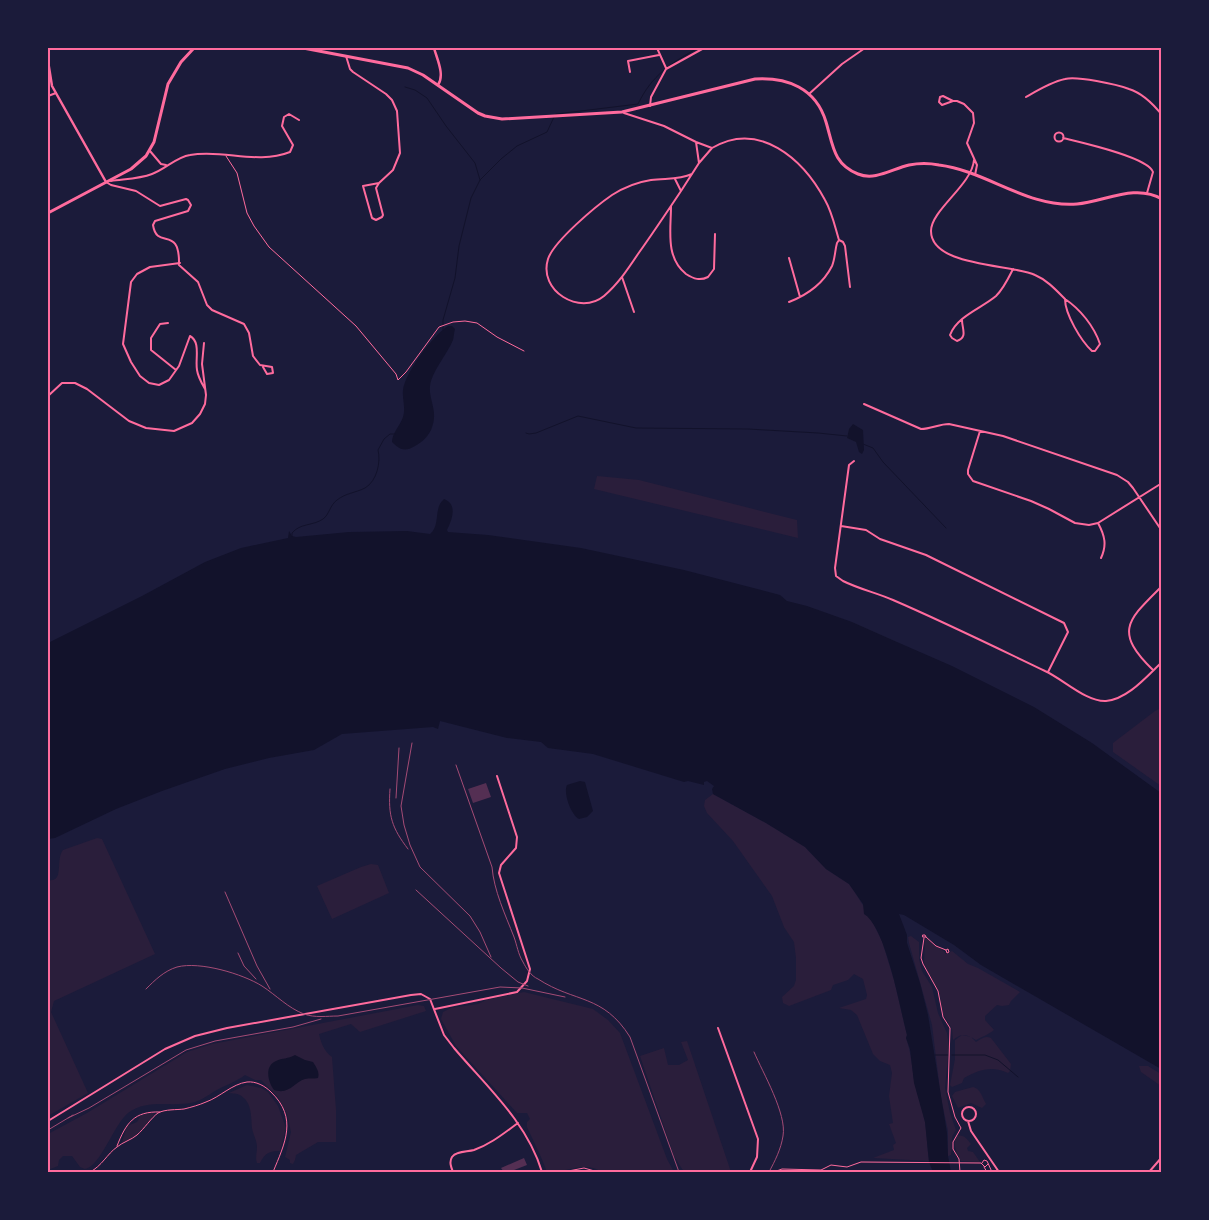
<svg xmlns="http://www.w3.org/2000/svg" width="1209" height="1220" viewBox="0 0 1209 1220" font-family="'Varela Round',sans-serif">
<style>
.green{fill:#2a1e3b}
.water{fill:#12122b}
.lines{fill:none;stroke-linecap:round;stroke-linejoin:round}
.stream{stroke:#12122b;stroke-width:1}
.building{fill:#542f53}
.path{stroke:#ff6b9d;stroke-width:1}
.service{stroke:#ff6b9d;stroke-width:1}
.minor{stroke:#ff6b9d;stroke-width:2}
.tertiary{stroke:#ff6b9d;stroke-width:2.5}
.primary{stroke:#ff6b9d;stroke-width:3}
.rail{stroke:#a44b75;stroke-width:1}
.neatline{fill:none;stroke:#ff6b9d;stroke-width:2}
</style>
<rect width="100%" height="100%" fill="#1b1b3a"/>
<path class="green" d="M597 476 639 480 797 520 798 538 594 489Z
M1161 708V786L1113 752V743L1155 711Z
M713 794 766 823 805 847 826 869 849 884 854 891 864 907V912L871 919 882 941 894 980 907 1035 906 1038C911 1052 912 1066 914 1080 917 1094 922 1108 925 1122 927 1135 927 1148 929 1161L873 1158 894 1150 893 1145 896 1143 889 1124 893 1123 889 1096 892 1073 890 1065 880 1061 873 1054 857 1015 851 1010 839 1008 866 999 867 995 863 979 854 974 848 980 833 985 831 990 789 1006 783 1003 782 997 794 986 796 980V958L794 942 784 927 772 896 733 841 707 813 704 806 705 800Z
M97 838 102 839 155 954 54 1001 51 1012 88 1093 48 1116V880C65 883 55 860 63 850Z
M371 864 378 865 389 893 332 919 317 886 361 867Z
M911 936 919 942V959L922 971 932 987 938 1013 947 1033 949 1046 945 1088 950 1113 956 1130C949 1139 953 1145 951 1155L948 1156V1131L941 1098 932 1025 909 943 908 937Z
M927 938C933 945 942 948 946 954L952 951 968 964 978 968 1020 992 1011 1001 1009 1005 1002 1006 997 1005 985 1016V1020L994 1030C988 1035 983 1036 976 1040 968 1035 962 1032 953 1040L952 1029 943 1014 939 991 926 969 924 962 925 939Z
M524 992 593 1009 608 1020 620 1033 667 1159 674 1172H602C584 1160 567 1173 547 1172L541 1157 527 1127V1122L530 1119 527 1113H517L456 1046 441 1019 443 1012 451 1008 478 1004 486 1000Z
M418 1005 424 1006 426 1011 360 1032 351 1024 319 1034C321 1043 324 1051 332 1057L336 1110V1142H318L296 1155 295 1160 293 1164 290 1163V1160L285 1157 291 1132 287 1114 278 1097 261 1080H255L245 1075C236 1082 225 1085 215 1091 208 1095 202 1100 195 1102 172 1108 148 1098 128 1113 114 1124 101 1166 85 1169L80 1167 72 1156H63L59 1160 58 1166 48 1170V1134L87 1113 187 1052 212 1044Z
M962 1035 971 1037 976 1042C981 1039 985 1035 991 1038L1011 1064 1010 1071 1008 1073C992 1065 978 1070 964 1078L962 1083 952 1087 950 1085 955 1059V1040Z
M687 1041 731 1172H684L674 1156 640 1056 664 1048 668 1065H679L688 1060 681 1042Z
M1139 1066H1148L1161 1074V1086L1141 1072Z
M247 1085 261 1088 268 1092 278 1106 286 1128 280 1151C269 1151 265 1153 260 1163H257C255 1158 257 1153 257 1147 257 1141 253 1134 252 1128 251 1116 252 1102 240 1095 237 1093 232 1094 229 1093Z
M973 1087C981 1089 982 1097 986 1104L982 1108 971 1103 958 1108 952 1096 955 1092Z
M150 1113H153L154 1115C147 1126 134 1140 122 1142L127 1126 137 1122 141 1115Z
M956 1136C964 1134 967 1139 971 1144L967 1148 968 1151 973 1152 980 1162 961 1161C956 1152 953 1146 956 1136Z"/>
<path class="water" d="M448 326H452L455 329C454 332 454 336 453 340 447 354 436 366 431 381 426 399 440 409 431 430 427 438 422 442 415 446 405 452 400 450 392 442 392 433 400 426 403 417 406 408 402 399 403 390 405 373 433 335 448 326Z
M853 424 863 430 864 450 862 454 859 452 856 442 847 438 849 429Z
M444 499C458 504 452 520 447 530L448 532 488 535 581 548 684 570 780 595 787 601 807 606 852 622 897 642 952 666 1034 707 1092 743 1161 793V1069L981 965 954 945 904 915 899 914 907 935V943L920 983 928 1015 947 1133 948 1156 951 1172H933L929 1162 925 1122 914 1083 910 1049 906 1038 907 1035C900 1009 886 927 864 914L863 904 849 884 826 869 805 847 766 823 713 794 712 789 714 786 707 781 704 782V785L688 781 684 782 593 754 548 748 541 742 507 738 440 721 438 729 433 727 342 734 314 750 269 758 225 769 162 791 116 809 55 838 48 839V643L142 596 205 562 241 548 288 538 289 531 292 536 296 537 349 532 407 531 430 534C441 525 433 508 444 499Z
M580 781 585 782 593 811 587 817 579 819C571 815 563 793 567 785Z
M295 1055 305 1060 313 1062C316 1067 320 1072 318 1078 314 1079 309 1078 305 1079 294 1082 290 1095 274 1090 268 1082 264 1066 276 1061 282 1058 288 1059 295 1055Z"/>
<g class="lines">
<path class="stream" d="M405 87 415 90 427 98 446 126 475 163 480 180
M556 114 638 104C652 75 671 63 698 48
M443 330V320L455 278 459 246 471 198 480 180 501 159 517 146 547 132 554 117
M526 433 529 434 536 433 578 416 636 428 748 429 818 433 847 436
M863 444 873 448 883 462 946 528
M292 536V533C300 523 313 526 323 519 329 515 330 505 337 500 346 493 355 493 365 488 377 481 381 462 378 450L384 439 390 434H395
M935 1055H948
M952 1055H985L998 1060 1018 1077"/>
</g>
<path class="building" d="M486 783 491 797 473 803 468 789Z
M524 1158 527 1165 509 1172H504L501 1168Z"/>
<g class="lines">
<path class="path" d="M923 935H925L926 937H923Z
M926 937 936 946 946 950 947 953 949 952 948 949 946 950
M924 938 921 958 923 964 938 991 943 1017 950 1028 948 1092 955 1117 961 1128 953 1142V1149L959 1159 960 1172
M117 1146C126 1123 134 1111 160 1112
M982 1163 984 1160 987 1161 992 1172
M984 1167 987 1172
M90 1172C102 1166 107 1154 117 1147 123 1142 131 1140 137 1135 144 1129 152 1117 158 1113 165 1109 177 1110 184 1109 192 1107 199 1105 206 1102 220 1097 232 1084 247 1082 256 1081 265 1086 271 1092 298 1118 285 1143 273 1172
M563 1172 584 1168 598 1172
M774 1172 782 1169 821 1170 831 1165 847 1167 861 1162 981 1163 985 1167 988 1164"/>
<path class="service" d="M226 156 237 173 247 213 254 226 269 247 356 326 396 374 398 380 406 372 439 327 453 322 465 321 477 323 497 337 524 351"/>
<path class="minor" d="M657 48 666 68
M346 56 350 69 353 72 386 94 392 100 397 111 400 153 393 170 379 183 376 188 383 215 382 217 376 220 372 218 363 186 379 183
M630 72 628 61 659 55
M809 94 842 64 865 48
M48 96 56 93
M1026 97C1038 90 1051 82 1065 79 1077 76 1116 84 1129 89 1142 93 1154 105 1162 115
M953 101 943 96 940 97 939 102 942 105 953 101H957L964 104 973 113 974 123 967 143 977 165 975 175
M650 106 651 97 666 69 704 48
M624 113 664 126 696 142 712 148C759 120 803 159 825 200 832 212 835 227 839 240L837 243C835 250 835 259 832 266 823 284 807 295 789 302
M1054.5 137a4.5 4.5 0 1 1 9 0a4.5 4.5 0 1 1-9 0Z
M1063 138C1079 142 1148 157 1153 172L1147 193
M150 151 161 164 166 165
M974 160C972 185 931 210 931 231 931 267 1012 264 1035 275 1047 280 1056 290 1065 299
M699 163 712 148
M675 179 681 191C667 212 653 233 638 254 628 269 618 284 604 296 580 316 538 291 548 259 554 241 596 206 612 195 623 188 638 182 651 180 666 178 679 180 692 174
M111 181C124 179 139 179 152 174 166 169 176 157 190 155 224 149 257 165 290 152L293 145 282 126 284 117 289 114 299 120
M106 182 111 185 136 191 160 206 186 199 188 200 191 205 188 211 155 221 153 225C157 251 180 224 179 265L198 282 207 305 212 310 244 324 249 333 253 356 260 365 272 367 273 373 267 374 263 367
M681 191 699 163 696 142
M671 206C671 230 665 257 686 274 694 279 700 281 708 277L714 269 715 234
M839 240 843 242 845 246 850 287
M789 258 800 297
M180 263 150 267 137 274 131 282 123 344 131 362 140 376 149 383 159 385 169 380 179 366 190 336C201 342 195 359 197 370 198 377 201 382 205 389
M622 277 634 312
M1065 299C1080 309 1094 326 1100 344L1095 351H1092C1081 341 1065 314 1065 299Z
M962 320C962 329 968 337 957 341L952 338 950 335C957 316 982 308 996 296 1004 288 1008 279 1013 269
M168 323 160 324 151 338V350L176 370
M48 396 62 383H75L87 389 129 421 146 428 174 431 192 423 200 414 205 404 206 395 202 364 204 343
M864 404 921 429C931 429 939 424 949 424L1003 436 1117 475 1128 482 1133 488 1162 531
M980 431 968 470V474L973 481 1031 501 1049 509 1075 523 1089 525 1098 523 1162 483
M854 461 849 465 835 568 836 576 843 581C859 589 877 593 893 600 944 622 995 647 1045 671 1063 679 1086 702 1106 701 1128 699 1147 676 1162 662
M1098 523C1105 536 1107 545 1101 558
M841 526 866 530 880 539 926 555 1064 623 1068 632 1048 672
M1153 670C1113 631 1128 620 1162 586
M435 1009 517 992 527 981 530 969 499 873 501 865 516 848 517 837 497 776
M718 1028 758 1139 757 1157 750 1172
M962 1114a7 7 0 1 1 14 0a7 7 0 1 1-14 0Z
M48 1121 165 1049 195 1036 227 1028 411 995 421 994 430 999 444 1035 454 1048C487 1087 527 1122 542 1172
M968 1121 971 1131 999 1172
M453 1172C451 1167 449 1162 452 1157 456 1151 467 1152 474 1150 491 1144 504 1133 518 1123
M1149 1172 1162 1157"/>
<path class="tertiary" d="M434 48C437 59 445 75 438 85
M48 61 52 86 106 182"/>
<path class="primary" d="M303 48 408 68 423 75 478 113 485 116 502 119 622 112 755 79C787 77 816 88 826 122 833 145 833 164 858 174 875 181 892 169 909 165 919 163 929 163 939 165 987 171 1027 208 1077 204 1104 202 1135 183 1162 199
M48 213 131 169 146 156 154 142 168 84 181 62 194 48"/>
<path class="rail" d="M412 743 401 806 404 825 410 845 420 867 470 916 480 932 491 957
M456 765 492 867C494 891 505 914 514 937 517 945 518 954 523 962 526 968 531 976 538 979 575 1003 603 994 630 1037L679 1172
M390 789C388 816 392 828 408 849
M396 798 399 748
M416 890 501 968 518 982 528 986
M225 892 257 966 270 989
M238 953 244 966 256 979
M146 989C155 980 164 971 177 967 200 961 243 974 262 986 276 995 288 1008 304 1014 315 1018 327 1016 338 1016L500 987 522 988 565 997
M754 1052C763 1073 787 1114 783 1136 781 1149 775 1161 769 1172
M68 1118 89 1108 186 1050 215 1041 293 1027 321 1019
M48 1130 73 1115"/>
</g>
<rect width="1209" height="1220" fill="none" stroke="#1b1b3a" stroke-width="98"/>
<rect x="49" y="49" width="1111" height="1122" class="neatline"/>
</svg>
